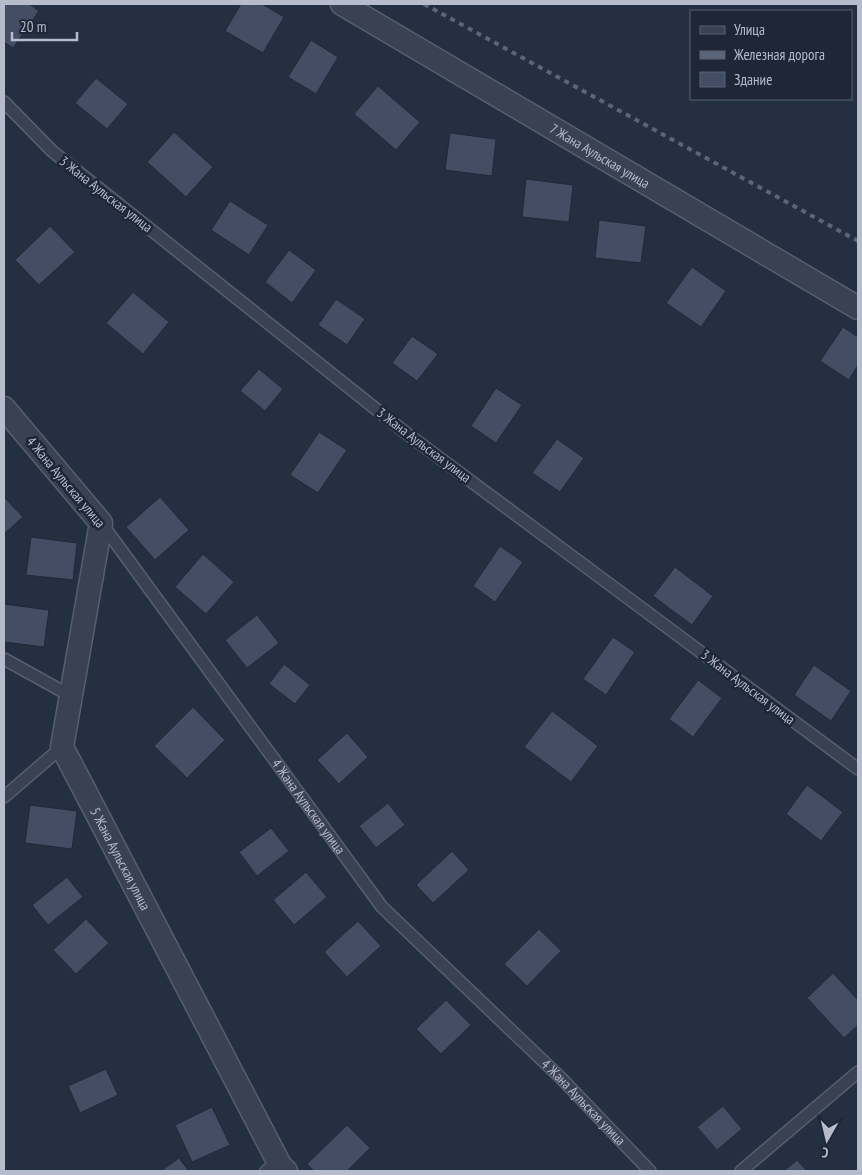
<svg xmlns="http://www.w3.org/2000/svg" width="862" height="1175" viewBox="0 0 862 1175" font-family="'PT Sans Narrow',sans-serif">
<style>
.building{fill:#434e65;stroke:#202839}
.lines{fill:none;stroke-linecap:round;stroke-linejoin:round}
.lane-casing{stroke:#575f6f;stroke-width:14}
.street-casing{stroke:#575f6f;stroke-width:25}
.lane{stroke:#394152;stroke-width:11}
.street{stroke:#394152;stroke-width:22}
.rail{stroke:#5b6579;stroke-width:4;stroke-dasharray:5 5;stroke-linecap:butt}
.labels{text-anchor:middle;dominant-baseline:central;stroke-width:5;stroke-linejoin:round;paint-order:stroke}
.street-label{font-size:14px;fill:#b6bccc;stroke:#1e2637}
</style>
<rect width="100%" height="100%" fill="#252f42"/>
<path class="building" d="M4 4H29L39 11 13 48 4 42Z
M241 4H262L284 17 263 53 225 31Z
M311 40 338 57 316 94 288 77Z
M96 78 128 104 107 129 75 103Z
M378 86 420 122 396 150 354 114Z
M174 132 213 167 186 197 147 162Z
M450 133 496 139 492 176 445 170Z
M526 179 573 185 569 222 522 217Z
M230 201 268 225 249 255 211 230Z
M599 220 646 226 641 263 595 258Z
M50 226 75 252 39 285 15 260Z
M289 250 316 270 292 303 265 282Z
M692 267 726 291 701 327 666 303Z
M133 292 169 322 143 354 106 323Z
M336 299 365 319 347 345 318 325Z
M843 327 858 337V365L849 380 820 361Z
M412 336 438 354 417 381 392 363Z
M259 369 283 389 265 411 240 391Z
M496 388 522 405 496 443 471 426Z
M319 432 347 450 318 493 290 475Z
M557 439 584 458 560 492 532 473Z
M4 497 23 517 4 534Z
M160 497 189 530 155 560 126 527Z
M31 537 77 543 73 580 26 575Z
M500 546 523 562 495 602 473 586Z
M203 554 234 582 206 614 175 587Z
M675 567 713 596 692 625 653 596Z
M4 604 49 610 44 647 4 642Z
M257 615 279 643 247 668 225 640Z
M613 637 635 652 606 695 583 679Z
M284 664 310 685 295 704 269 684Z
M814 665 851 691 831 721 794 695Z
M698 680 722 698 693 737 669 719Z
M193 707 225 740 187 778 154 746Z
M552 711 598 746 571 782 524 747Z
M347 733 368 757 339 784 317 760Z
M807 785 843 812 821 841 786 814Z
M388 803 405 825 376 848 359 826Z
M30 805 77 811 72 849 25 843Z
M271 828 289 851 257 876 239 852Z
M452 851 469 870 433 903 416 885Z
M306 872 327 897 294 925 273 900Z
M67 877 83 897 48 925 32 905Z
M86 919 109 943 76 974 53 950Z
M358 921 381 946 347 977 324 952Z
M539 929 561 951 527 986 504 964Z
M833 973 858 1000V1025L844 1038 807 998Z
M446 1000 471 1025 441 1054 416 1029Z
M106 1069 118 1095 80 1113 68 1086Z
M723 1106 742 1129 717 1150 697 1127Z
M212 1107 230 1145 192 1162 175 1125Z
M347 1125 370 1148 347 1171H314L307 1164Z
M179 1158 189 1171H161Z
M797 1160 807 1171H784Z"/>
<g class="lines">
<defs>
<g id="lane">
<path d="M4 102 52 151 406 433 858 769"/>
<path id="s1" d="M102 524 382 907 561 1078 650 1171"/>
<path d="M4 659 71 696"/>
<path d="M4 797 62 747"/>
<path d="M266 1171 278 1162"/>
<path d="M741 1171 858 1072"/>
</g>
<g id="street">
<path id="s2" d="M342 4 858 308"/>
<path id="s3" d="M4 408 101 523 62 747 280 1165 286 1171"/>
</g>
</defs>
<use href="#lane" class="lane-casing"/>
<use href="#street" class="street-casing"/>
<use href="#lane" class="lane"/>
<use href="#street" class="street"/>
<path class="rail" d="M424 4 858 241"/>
</g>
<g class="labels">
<g class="street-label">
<text stroke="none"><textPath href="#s2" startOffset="299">7 Жана Аульская улица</textPath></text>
<text transform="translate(106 194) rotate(38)">3 Жана Аульская улица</text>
<text transform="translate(424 445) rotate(37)">3 Жана Аульская улица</text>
<text transform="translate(66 482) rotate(50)">4 Жана Аульская улица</text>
<text transform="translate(748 687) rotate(37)">3 Жана Аульская улица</text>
<text stroke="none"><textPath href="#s1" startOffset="350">4 Жана Аульская улица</textPath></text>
<text stroke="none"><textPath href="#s3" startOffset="504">5 Жана Аульская улица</textPath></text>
<text stroke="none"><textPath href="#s1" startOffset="755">4 Жана Аульская улица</textPath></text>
</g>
</g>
<rect width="862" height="1175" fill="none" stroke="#b6bccc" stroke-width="10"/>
<rect x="690" y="10" width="162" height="90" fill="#1e2637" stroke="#5b6273"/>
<rect x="700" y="26" width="25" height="8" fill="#394152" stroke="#5b6273"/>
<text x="734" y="35" font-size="15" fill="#b6bccc">Улица</text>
<rect x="700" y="51" width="25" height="8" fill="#5b6579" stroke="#5b6273"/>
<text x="734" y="60" font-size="15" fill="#b6bccc">Железная дорога</text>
<rect x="700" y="72" width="25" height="15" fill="#434e65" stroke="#5b6273"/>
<text x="734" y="85" font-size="15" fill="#b6bccc">Здание</text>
<g transform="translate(827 1140) rotate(188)" stroke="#1e2637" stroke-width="4" paint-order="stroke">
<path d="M0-4L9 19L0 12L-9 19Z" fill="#b6bccc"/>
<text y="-8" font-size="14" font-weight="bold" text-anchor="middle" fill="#b6bccc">С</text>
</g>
<path d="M12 32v8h65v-8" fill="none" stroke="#b6bccc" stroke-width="2.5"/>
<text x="20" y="32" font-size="15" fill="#b6bccc" stroke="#1e2637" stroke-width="4" paint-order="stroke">20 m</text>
</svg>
